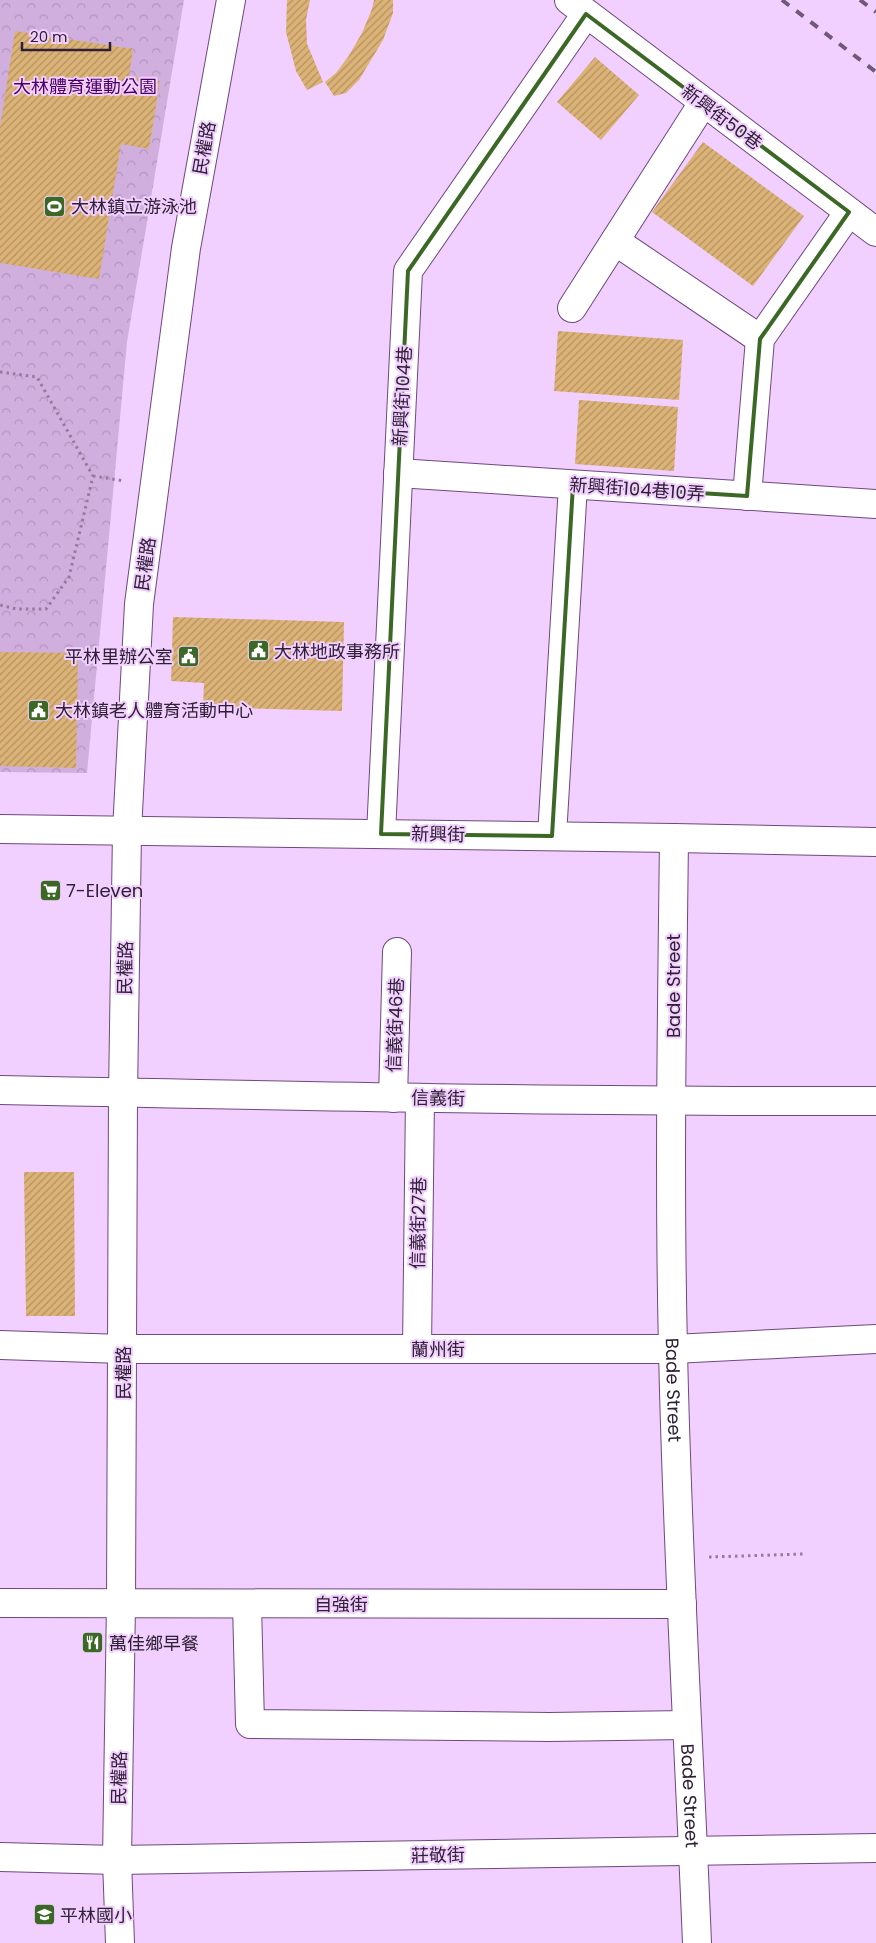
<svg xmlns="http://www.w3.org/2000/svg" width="876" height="1943" viewBox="0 0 876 1943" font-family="Poppins,'Noto Sans TC',sans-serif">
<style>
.park{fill:url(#park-crowns)}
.building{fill:url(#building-hatch)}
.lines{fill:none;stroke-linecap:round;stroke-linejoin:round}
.minor-casing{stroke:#6f497d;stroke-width:30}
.major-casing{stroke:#6f497d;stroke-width:30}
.path{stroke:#947b9e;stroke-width:3;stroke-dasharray:2.5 4;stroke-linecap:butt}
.minor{stroke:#fff;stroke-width:28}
.major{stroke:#fff;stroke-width:28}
.rail{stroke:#6f5977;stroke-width:4;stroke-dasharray:9 9;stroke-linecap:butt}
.marked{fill:none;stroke:#3c6826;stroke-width:4;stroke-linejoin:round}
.labels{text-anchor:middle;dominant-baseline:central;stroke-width:4;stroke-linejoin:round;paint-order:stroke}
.park-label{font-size:18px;fill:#4b0060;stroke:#f1cffe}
.street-label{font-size:18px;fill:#302036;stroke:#f1cffe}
.poi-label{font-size:18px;fill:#302036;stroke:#f1cffe;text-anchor:start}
</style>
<defs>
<pattern id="park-crowns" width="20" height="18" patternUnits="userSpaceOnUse" patternTransform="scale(1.25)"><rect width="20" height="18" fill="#d0aedd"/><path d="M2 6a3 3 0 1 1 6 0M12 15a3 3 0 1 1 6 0" fill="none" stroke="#b395be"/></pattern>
<pattern id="building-hatch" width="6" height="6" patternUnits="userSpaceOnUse" patternTransform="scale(1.25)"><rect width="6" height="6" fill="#dcb376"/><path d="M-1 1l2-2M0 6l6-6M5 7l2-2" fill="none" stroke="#b39162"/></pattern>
</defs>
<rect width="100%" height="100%" fill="#f1cffe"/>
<path class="park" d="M0 0H184L127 342 87 773 0 772Z"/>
<path class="building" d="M287 0H310L306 20 307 44 323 82 307 90 296 71 286 32Z
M374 0H393V13L383 40 359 80 346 93 334 96 325 82 336 73 348 57 362 33 372 9Z
M15 31 133 49 129 76 160 81 149 149 121 144 99 279 0 263V127Z
M595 57 639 95 601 140 557 102Z
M703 142 804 216 753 286 652 212Z
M558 331 683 340 679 400 554 391Z
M579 400 678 407 674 471 575 464Z
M173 617 344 622 342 711 203 707 204 683 171 681Z
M0 652 78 653 76 768 0 766Z
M24 1172H74L75 1316H26Z"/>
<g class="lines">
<defs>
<g id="minor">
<path d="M569 0 876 232"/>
<path d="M615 241 760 339"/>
<path d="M572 308 703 103"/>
<path d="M398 473 876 504"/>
<path d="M747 496 760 339 849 212"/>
<path d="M381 834 408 271 586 14"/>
<path d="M552 836 573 485"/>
<path id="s1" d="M674 838C672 1008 669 1178 673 1349 677 1547 689 1745 697 1943"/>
<path d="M0 1090C292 1096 584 1102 876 1101"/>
<path d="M393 1098 397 952"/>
<path d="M0 1345 123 1349H673L876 1339"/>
<path d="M417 1349 420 1098"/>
<path d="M0 1603 682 1604"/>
<path d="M247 1604 250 1724 549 1727 686 1725"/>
<path d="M0 1857 117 1860 876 1848"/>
<path d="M120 1943 117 1860 121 1603 123 1094 127 831 139 604 186 248 231 0"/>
</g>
<path id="major" d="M0 829 674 838 876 842"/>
</defs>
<use href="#minor" class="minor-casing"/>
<use href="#major" class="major-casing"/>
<path class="path" d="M0 372 37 377 93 476 69 577 46 609H16L0 605
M93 476 125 481
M709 1557 803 1554"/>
<use href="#minor" class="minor"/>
<use href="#major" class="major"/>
<path class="rail" d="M782 0 876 72
M860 0 876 12"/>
</g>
<path class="marked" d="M586 14 849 212 760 339 747 496 573 485 552 836 381 834 408 271Z"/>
<defs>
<symbol id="stadium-square" viewBox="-11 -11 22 22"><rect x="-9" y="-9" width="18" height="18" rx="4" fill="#3c6826" stroke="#f1cffe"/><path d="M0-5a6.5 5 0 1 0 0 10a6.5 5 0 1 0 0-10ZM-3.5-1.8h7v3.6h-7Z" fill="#fff"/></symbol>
<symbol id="civic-square" viewBox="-11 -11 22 22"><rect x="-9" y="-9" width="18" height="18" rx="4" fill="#3c6826" stroke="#f1cffe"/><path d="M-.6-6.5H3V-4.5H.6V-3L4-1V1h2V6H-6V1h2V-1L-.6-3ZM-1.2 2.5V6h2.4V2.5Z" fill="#fff"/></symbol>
<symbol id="supermarket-square" viewBox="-11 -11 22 22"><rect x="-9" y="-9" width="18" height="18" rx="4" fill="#3c6826" stroke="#f1cffe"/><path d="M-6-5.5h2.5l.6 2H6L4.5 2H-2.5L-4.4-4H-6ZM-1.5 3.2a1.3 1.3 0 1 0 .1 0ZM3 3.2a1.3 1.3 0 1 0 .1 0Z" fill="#fff"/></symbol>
<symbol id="restaurant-square" viewBox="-11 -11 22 22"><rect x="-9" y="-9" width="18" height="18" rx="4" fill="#3c6826" stroke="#f1cffe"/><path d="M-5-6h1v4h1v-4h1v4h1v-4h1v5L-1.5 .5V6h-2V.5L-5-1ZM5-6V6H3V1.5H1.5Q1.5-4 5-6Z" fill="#fff"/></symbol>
<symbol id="school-square" viewBox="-11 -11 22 22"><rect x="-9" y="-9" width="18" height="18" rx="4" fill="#3c6826" stroke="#f1cffe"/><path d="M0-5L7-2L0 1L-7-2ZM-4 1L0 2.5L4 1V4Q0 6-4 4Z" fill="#fff"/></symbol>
</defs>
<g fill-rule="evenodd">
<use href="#stadium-square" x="42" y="194" width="25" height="25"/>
<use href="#civic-square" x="246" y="638" width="25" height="25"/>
<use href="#civic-square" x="176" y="644" width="25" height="25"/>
<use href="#civic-square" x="26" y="698" width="25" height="25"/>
<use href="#supermarket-square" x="38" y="878" width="25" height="25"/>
<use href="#restaurant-square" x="80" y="1630" width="25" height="25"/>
<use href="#school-square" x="32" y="1902" width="25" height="25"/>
</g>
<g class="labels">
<g class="park-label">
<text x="85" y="86">大林體育運動公園</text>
</g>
<g class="street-label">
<text transform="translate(722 117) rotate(37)">新興街50巷</text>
<text transform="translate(204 148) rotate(-80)">民權路</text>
<text transform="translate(402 396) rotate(-87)">新興街104巷</text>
<text transform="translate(637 489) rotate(4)">新興街104巷10弄</text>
<text transform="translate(145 564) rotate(-82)">民權路</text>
<text transform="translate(438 834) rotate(1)">新興街</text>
<text transform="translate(125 968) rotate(-89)">民權路</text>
<text transform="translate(673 986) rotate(-90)">Bade Street</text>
<text transform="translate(395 1025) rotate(-88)">信義街46巷</text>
<text transform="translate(438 1098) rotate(1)">信義街</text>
<text transform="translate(418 1223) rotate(-89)">信義街27巷</text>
<text x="438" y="1349">蘭州街</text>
<text transform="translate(123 1373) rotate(-90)">民權路</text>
<text stroke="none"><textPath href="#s1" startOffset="552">Bade Street</textPath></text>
<text x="341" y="1604">自強街</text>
<text transform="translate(119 1778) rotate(-89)">民權路</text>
<text stroke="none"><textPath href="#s1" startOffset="958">Bade Street</textPath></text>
<text transform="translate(438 1855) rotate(-1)">莊敬街</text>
</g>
<g class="poi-label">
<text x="71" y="206">大林鎮立游泳池</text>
<text x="274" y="651">大林地政事務所</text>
<text x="173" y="656" text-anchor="end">平林里辦公室</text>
<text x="55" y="710">大林鎮老人體育活動中心</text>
<text x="66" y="890">7-Eleven</text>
<text x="109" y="1643">萬佳鄉早餐</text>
<text x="60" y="1915">平林國小</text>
</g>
</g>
<path d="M22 42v8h88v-8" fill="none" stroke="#302036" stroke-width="2.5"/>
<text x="30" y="42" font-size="15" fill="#302036" stroke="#f1cffe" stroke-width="4" paint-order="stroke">20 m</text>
</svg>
